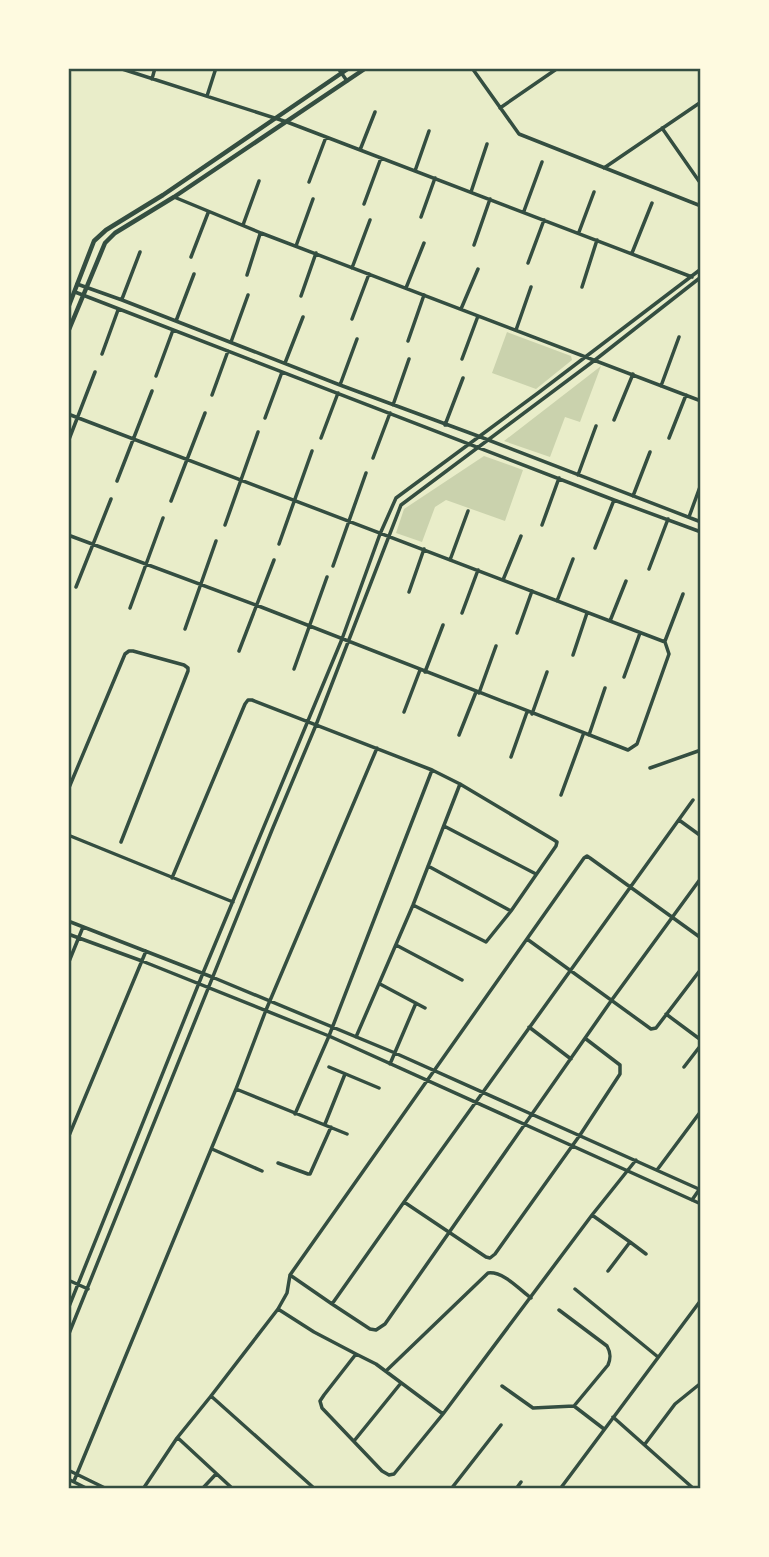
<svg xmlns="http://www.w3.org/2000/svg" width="769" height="1557" viewBox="0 0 769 1557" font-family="'Exo 2',sans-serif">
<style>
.green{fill:#cad2ad}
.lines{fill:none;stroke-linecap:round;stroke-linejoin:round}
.minor{stroke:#344e41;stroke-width:3.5}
.tertiary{stroke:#344e41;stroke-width:4.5}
.neatline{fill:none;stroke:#344e41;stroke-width:2.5}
</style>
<rect width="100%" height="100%" fill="#e9edc9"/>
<path class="green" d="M507 332 571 356 572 360 536 389 492 373Z
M601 366 580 422 565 417 550 457 504 441Z
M484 456 523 470 505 521 446 500 435 507 422 542 396 533 404 509Z"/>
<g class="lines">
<path class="minor" d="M119 68 287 122 692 277
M338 68 347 81
M472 68 519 134 701 206
M152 79 155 68
M207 96 216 68
M500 108 558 68
M662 128 701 184
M360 150 375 112
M604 168 701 102
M415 171 429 131
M309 182 326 137
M471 192 487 144
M174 197 261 233 701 401
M364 204 381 158
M524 211 542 162
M421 217 435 178
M243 225 259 181
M579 232 594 192
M474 245 490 199
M296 246 313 199
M632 253 652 203
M191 257 208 213
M528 263 544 220
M352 268 370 220
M247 275 260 234
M77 284 122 300 340 385 478 436 701 522
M582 287 597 240
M406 288 424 243
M75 292 614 500 701 532
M301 296 316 253
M122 299 140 252
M461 309 478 269
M352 319 369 274
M176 321 194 274
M516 330 531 287
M408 341 424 295
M231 342 248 295
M102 354 118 310
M462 359 478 316
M285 363 303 317
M156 376 173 330
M340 385 357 339
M661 386 679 337
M212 395 228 351
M393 405 409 359
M68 414 665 642 669 654 637 744 628 750 256 605 68 535
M265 418 282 372
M614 420 633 374
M445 425 463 378
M321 438 338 393
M669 438 686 395
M68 442 95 372
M373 458 390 413
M578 475 596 426
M117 481 152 391
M633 496 650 452
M171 501 205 413
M689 517 701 484
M225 525 258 432
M542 525 559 478
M279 544 312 451
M595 548 614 500
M450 560 468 511
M333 566 366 473
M649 569 668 519
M503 580 521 536
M76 587 111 499
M409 592 424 549
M557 601 573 559
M130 608 163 518
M462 613 478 570
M610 621 626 581
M185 629 216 541
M517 633 532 591
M665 641 683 594
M239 651 274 560
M573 655 587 613
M294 669 327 577
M425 672 443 625
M624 677 640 633
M479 693 496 646
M404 712 420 670
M532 714 547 672
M459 735 476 692
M589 735 605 688
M511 757 527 712
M650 768 701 750
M68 790 125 654 129 651H133L184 665 188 668V671L121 842
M561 795 583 735
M679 820 701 836
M444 826 536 874
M68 835 233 902
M428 866 511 911
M172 878 245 704 248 700H252L432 770 460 784 554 840 557 842 556 846 511 911 486 942 413 905
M68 921 212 977 395 1053 701 1190
M68 934 142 961 329 1036 701 1204
M527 939 651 1029 656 1028 701 969
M396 945 462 980
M68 964 83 927
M380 984 425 1008
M666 1014 701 1040
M529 1027 571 1059
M356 1037 413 905 460 784
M586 1039 620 1065V1074L580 1135 495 1254 490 1258 486 1257 404 1202 693 800
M390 1064 416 1003
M329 1067 379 1088
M684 1067 701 1045
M236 1089 347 1134
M295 1114 329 1036 432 770
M325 1124 345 1074
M68 1138 146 951
M212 1149 262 1171
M278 1163 308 1174H310L331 1127
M657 1170 701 1111
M692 1200 701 1187
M592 1215 630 1242 608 1271
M630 1242 646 1254
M290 1275 332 1304 404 1202
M68 1280 88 1289
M575 1289 658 1357
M332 1304 370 1329 376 1330 385 1324 611 1001 701 878
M68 1309 203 973 342 639 380 534 396 498 538 393 701 269
M278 1309 314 1332 356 1354
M559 1310 607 1346C611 1353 611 1358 608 1365L574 1406
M68 1336 272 830 316 725 401 505 595 360 701 277
M386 1371 488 1273C503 1271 519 1289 531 1298
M502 1386 533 1408 574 1406 604 1429
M211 1396 315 1489
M443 1414 376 1364 356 1354 324 1395 320 1401 322 1408 382 1471 389 1475 394 1474 443 1414 592 1215 636 1160
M613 1417 694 1489
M178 1438 233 1489
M354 1441 401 1383
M645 1444 675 1404 701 1383
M68 1470 107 1489
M68 1479 88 1489
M74 1481 236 1089 266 1010 377 748
M143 1489 177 1438 211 1396 278 1309 287 1293 290 1275 584 858 587 856 590 858 701 938
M202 1489 216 1474
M451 1489 501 1425
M516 1489 521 1482
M560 1489 701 1300"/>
<path class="tertiary" d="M68 308 94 241 106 230 163 195 349 68
M68 332 105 243 115 233 174 197 366 68"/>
</g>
<rect width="769" height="1557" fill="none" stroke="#fefae0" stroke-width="140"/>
<rect x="70" y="70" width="629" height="1417" class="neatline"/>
</svg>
